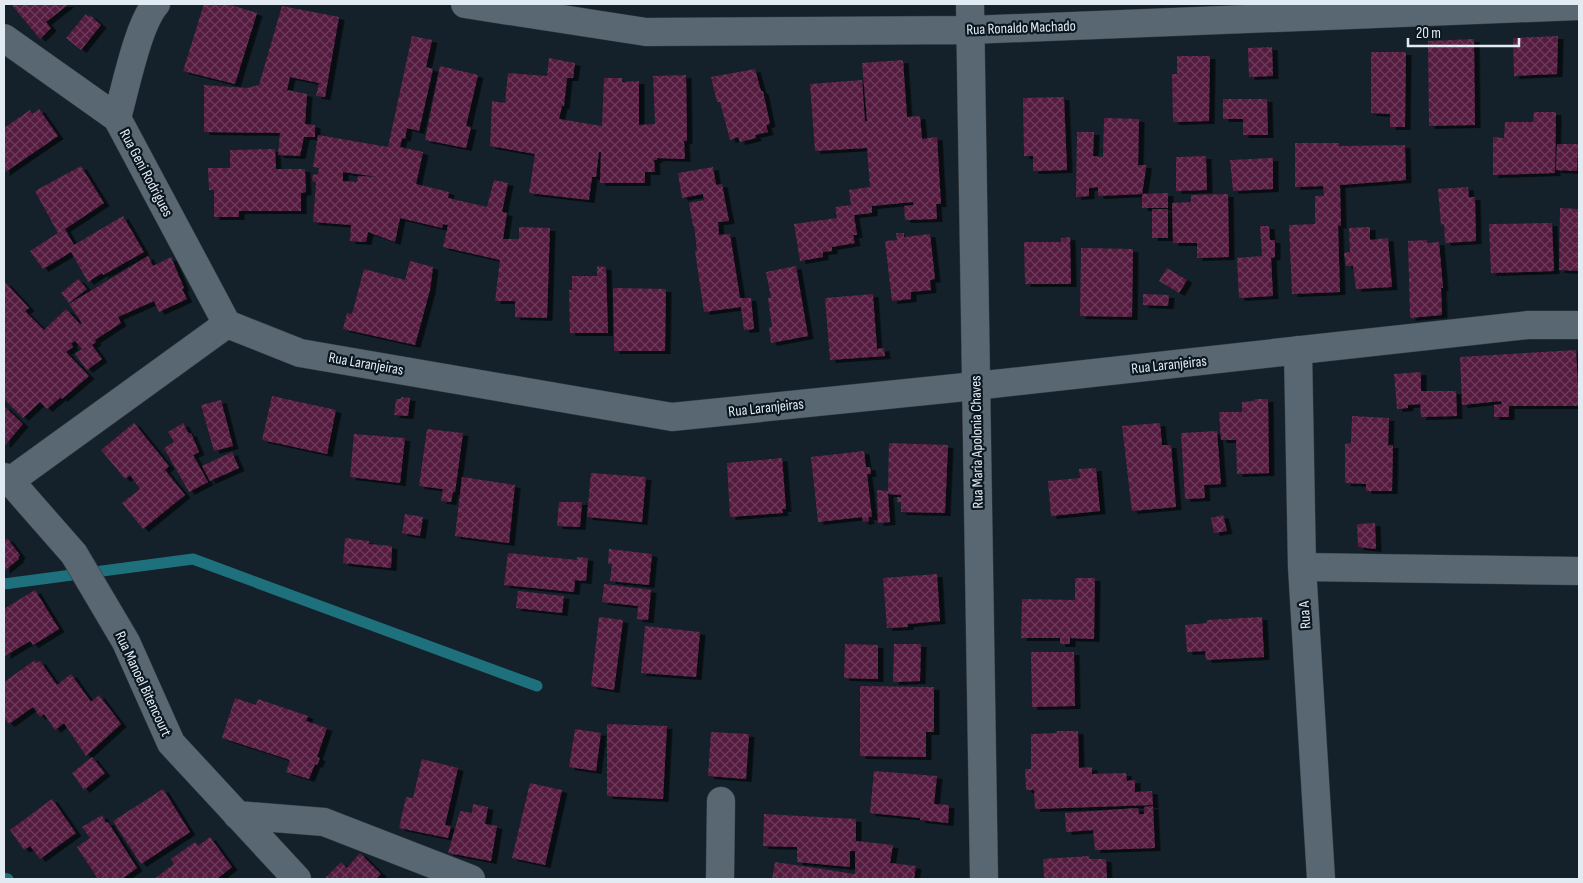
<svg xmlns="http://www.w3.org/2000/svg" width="1583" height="883" viewBox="0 0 1583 883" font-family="'Sofia Sans Condensed',sans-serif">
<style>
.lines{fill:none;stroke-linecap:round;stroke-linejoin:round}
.stream{stroke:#1d707c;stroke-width:11}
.building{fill:url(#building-cross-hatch);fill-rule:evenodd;filter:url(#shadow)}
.minor-casing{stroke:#343c43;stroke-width:29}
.minor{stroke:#586772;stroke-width:28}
.labels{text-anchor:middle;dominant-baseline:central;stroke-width:4.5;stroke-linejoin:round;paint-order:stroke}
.street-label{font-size:15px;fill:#e3ebf2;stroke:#0b1720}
</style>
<defs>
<pattern id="building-cross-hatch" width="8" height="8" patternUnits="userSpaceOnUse" patternTransform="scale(1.25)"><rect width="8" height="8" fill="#541b3f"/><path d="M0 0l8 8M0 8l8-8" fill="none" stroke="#6c3c5b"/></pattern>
<filter id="shadow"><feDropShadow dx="5.5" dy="3" stdDeviation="0" flood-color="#0009"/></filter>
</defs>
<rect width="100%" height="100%" fill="#14202a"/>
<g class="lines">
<path class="stream" d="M4 584 193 559 537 686
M4 878 8 879"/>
</g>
<path class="building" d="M11 4H69L46 22 51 28 40 39Z
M204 4H228L257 13 235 84 183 71Z
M282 6 339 17 325 97 316 96 319 83 290 77 287 90 307 94 305 124 315 125V137H304L300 156 278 155 280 133 204 132V85L247 88 259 85Z
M86 14 88 17 90 15 101 25 81 50 66 38Z
M412 36 432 40 426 67 433 69 419 131 407 128 405 139 402 138 400 147 423 152 416 184 449 192 448 198 487 207 494 180 508 183 502 212 507 213 503 239H519V227L550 228 547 318 515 317V301H495L500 260 443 247 448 225 443 224 442 228 400 218 395 242 368 232 366 242 350 241 351 225 313 222 316 182 312 181 313 175 318 174 319 168 313 167 318 135 388 147ZM343 172 378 177 358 176 357 182 343 181Z
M1558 36 1557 74 1514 76 1513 38Z
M1474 39 1475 125 1429 126 1428 41Z
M1272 47 1273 76 1249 77 1248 48Z
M1371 52H1406L1405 127H1390V114L1371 113Z
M1177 56H1210L1209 121 1173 122 1172 74H1177Z
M549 58 575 63 573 78H567L564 106H562L559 119 602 126 604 78H622V82L639 81V125L655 124 653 76 686 75 687 141H684L685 159 657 158V160H654L655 172H645V183H600L601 152H599L596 177H592L589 200 529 193 535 154 490 146 492 101 505 103 508 73 547 76Z
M903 60 907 117 920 116 922 139 937 137 941 204H936L937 219 905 220 904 206 914 205 913 202 872 206V213L854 215 857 235H853L855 243 832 247V251L823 252V257L800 261 794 224 837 218 835 207 851 205 849 190 870 187 867 148 815 151 810 84 862 80 865 121H867L862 63Z
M440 66 478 75 466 126 471 127 466 148 425 140Z
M755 69 761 91H763L770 124 766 125 768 132 755 135 756 138 740 142 738 137 730 140 720 102H717L711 77Z
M1064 97 1067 170 1033 171V156H1024L1023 98Z
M1223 99H1267L1268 135H1243V119H1223Z
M39 109 58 136 4 173V128L30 110 32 114Z
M1534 112H1556L1555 173 1493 175V137L1504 138 1505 122H1533Z
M1104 118 1139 119 1138 165H1146V169L1142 194 1098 196V187L1089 188V196L1076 197 1077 132H1094L1093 156 1103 157Z
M1295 143H1339V146L1405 145 1406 180 1340 185 1341 226 1338 225 1340 292 1292 294 1289 225 1315 224V196H1324L1323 186 1295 187Z
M1557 144H1578L1577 171 1556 170Z
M275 149 276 169H305L306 192 301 193V211H239V217H214V190H209L208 168H230V150Z
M1206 156 1207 190 1176 191V157Z
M1273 158V189L1233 191 1230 160Z
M81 166 104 203 65 229 74 245 123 216 144 252 103 275 102 273 88 282 71 252 43 269 30 251 58 233 35 191Z
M713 167 716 185 722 184 729 221 718 222 719 235 730 234 740 298H751L754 329 744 330 741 307 704 312 695 251 697 250 694 226H693L689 203 704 200 703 194 682 198 678 173Z
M1468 187 1469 197H1475L1476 241 1445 243 1444 224 1441 225 1438 189Z
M1168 193V208H1142V194Z
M1228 194 1229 257 1197 258V243H1173L1172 203 1191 202V195Z
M1560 208 1579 209V271L1559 270Z
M1152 209H1168V238H1152Z
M1552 223 1554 271 1491 273 1489 224Z
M1260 226H1269L1270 240H1275V257L1271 258 1273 296 1239 298 1237 258 1262 256Z
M1370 227V240L1388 238 1392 287 1356 289 1353 266H1346L1344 253 1350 252 1349 228Z
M896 233H904V237L930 234 935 279 930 280 931 290 911 292V299L892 301 885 241 897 240Z
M1070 237 1071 284H1025L1024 242H1061V238Z
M1427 240V243L1439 242 1443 288H1441L1442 315 1410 318 1408 241Z
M1081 248 1133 249 1132 317 1080 316Z
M148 256 153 266 171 257 184 288 182 289 187 299 159 312 154 301 118 317 121 323 95 340 96 342 92 345 102 359 87 370 75 354 82 349 75 341 71 343 73 347 66 352 89 376 62 399 61 397 47 409 40 402 23 418 4 399V283L5 282 29 308 25 311 44 330 66 309 80 324 82 323 69 304Z
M410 261 433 267 430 290 415 345 343 329 347 313 352 314 364 269 405 280Z
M597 266 606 267 608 333H570L569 290H572V276H597Z
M796 266 808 336 771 343 769 327H772L768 298H771L766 272Z
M1167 268 1187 280 1179 293 1159 281Z
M78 279 87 289 69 303 61 293Z
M613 288 666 289 665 351H614Z
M873 294 877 349 884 348 885 356 830 360 825 298Z
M1143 294 1169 295 1168 306 1143 305Z
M1576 350 1579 406H1509V417H1494V405L1502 404 1501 401 1462 405 1460 357Z
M1421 372V391H1456L1457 416 1421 417 1420 404 1408 405V408L1397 409 1394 374Z
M272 396 336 410 327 454 262 440Z
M401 397 410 398 408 416 394 415 396 399H401Z
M1255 399H1268L1269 473 1237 474 1236 440H1221L1219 412H1242V402L1254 401Z
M221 400 233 446 214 451 201 405Z
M4 406 23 424 5 445 4 444Z
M1352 416 1389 418 1388 445H1393L1392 491H1366V484L1345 483V444L1351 443Z
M134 423 169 466 165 470 185 495 143 529 122 503 140 489 130 475 125 479 101 450Z
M183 423 189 434 191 433 199 452 193 455 208 482 189 492 164 448 174 442 168 432Z
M1160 423 1162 445H1171L1176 507 1132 511 1122 426Z
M427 429 463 433 455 492H453L451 502 441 501 443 489 419 486Z
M1217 431 1221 484 1204 485 1205 498 1185 499 1181 433Z
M354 434 405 438 400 483 350 477Z
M889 443 948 445 945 513 901 512V502H897V497H901V495L888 494 890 522 878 523 877 490 888 491Z
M864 451 866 467H870L871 474H867L872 517H868L869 521 863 522 862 517 818 522 811 457Z
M232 452 239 468 210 481 202 466Z
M782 458 786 509H782L783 513 730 517 727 463Z
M1096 468 1100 511 1051 516 1048 481 1080 478 1079 469Z
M591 473 646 477 642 522 587 517Z
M462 477 515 485 509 543 455 536Z
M559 502H582L580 527 557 526Z
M405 514 423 517 420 536 402 533Z
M1223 515 1227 531 1214 533 1211 518Z
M1375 523 1376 549 1358 547 1357 524Z
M4 537 6 540 7 538 20 555 18 558 19 559 4 571Z
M345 538 369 541V544L392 546 391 568 343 563Z
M609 549 652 554 649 585 610 581 612 564H608Z
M508 553 577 560V557L588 558 586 581 575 580 574 592 504 585Z
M937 574 940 621 908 624V627L887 628 883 578Z
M1075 578H1095L1094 639 1070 638V644H1060V638H1021L1022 599 1075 600Z
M604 584 651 590 648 620 637 619 638 606 602 602Z
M35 590 59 629 33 645 30 641 5 656 4 609Z
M518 591 564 596 562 613 516 608Z
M599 617 623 620 614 690 591 686Z
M1262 617 1264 657 1206 660 1205 651 1187 652 1185 625 1207 623V620Z
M645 626 700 632 696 677 641 673Z
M845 644 878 645V679L844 678Z
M894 644H921L920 681 893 682Z
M1031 652H1074L1075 706 1032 707Z
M35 660 36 663 40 661 57 685 71 674 91 702 99 695 121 724 86 756 64 723 55 730 44 714 40 717 33 707 9 724 4 718V682Z
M860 686 934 687V732H926V757L860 756Z
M235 698 256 705 258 699 308 716 306 721 327 728 317 757 320 758 317 765 315 764 309 779 286 772 290 760 222 738Z
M607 724 667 726 663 799 607 796Z
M575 729 601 733 596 771 569 767Z
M1056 731H1078L1079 768 1092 767V774L1126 773 1127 781 1135 780V792L1152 791 1153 805 1035 809 1034 790H1026L1025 769H1031V734L1057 733Z
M711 732 749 734 746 779 708 776Z
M92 757 105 773 84 790 72 773Z
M422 759 458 768 445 825 451 826 448 838 399 828 406 797 413 798Z
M874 771 937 776 934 804 949 805 948 823 920 820V818L870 813Z
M530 783 562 790 545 865 512 858Z
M163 789 190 832 141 864 113 821Z
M52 799 76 833 40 859 30 846 24 850 10 830Z
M473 804 488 807 485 824 497 826 491 861 448 853 460 811 472 813Z
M1153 806 1155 848 1095 850 1093 830 1066 832 1065 813 1138 808 1139 814H1144V807Z
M764 814 856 819V841L893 845 890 863 916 866 914 879H772L775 862 855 874V851H850V867L797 862V847L763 846Z
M102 815 106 823 108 822 137 868 122 879H98L77 847 90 838 82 827Z
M210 837 232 867 217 879H154L174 864 171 859 195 842 198 846Z
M360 853 381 874 376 879 325 878 341 862 347 868Z
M1089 856V859H1106L1107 879H1044L1043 859Z"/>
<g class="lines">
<defs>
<path id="minor" d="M465 4 646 32 970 30 1579 6
M970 4 984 879
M4 38 117 118 227 324
M117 118C125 90 138 24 156 4
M1298 350 1302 567 1321 879
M4 477 10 481 74 554 126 642 171 743 297 879
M10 481 227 324 300 353 672 417 975 386 1528 325H1579
M1302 567 1579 571
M237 815 324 822 471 879
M720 879 721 801"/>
</defs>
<use href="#minor" class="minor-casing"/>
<use href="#minor" class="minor"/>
</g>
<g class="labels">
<g class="street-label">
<text transform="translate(1021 28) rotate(-2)">Rua Ronaldo Machado</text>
<text transform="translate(146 173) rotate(62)">Rua Geni Rodrigues</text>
<text transform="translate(366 364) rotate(10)">Rua Laranjeiras</text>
<text transform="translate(1169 365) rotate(-6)">Rua Laranjeiras</text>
<text transform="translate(766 408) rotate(-6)">Rua Laranjeiras</text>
<text transform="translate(977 442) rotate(-91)">Rua Maria Apolonia Chaves</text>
<text transform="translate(1305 615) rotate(-94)">Rua A</text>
<text transform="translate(143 684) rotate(65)">Rua Manoel Bitencourt</text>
</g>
</g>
<rect width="1583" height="883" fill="none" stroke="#e3ebf2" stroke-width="10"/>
<path d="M1408 38v8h111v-8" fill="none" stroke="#e3ebf2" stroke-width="2.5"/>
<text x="1416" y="38" font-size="15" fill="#e3ebf2" stroke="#0b1720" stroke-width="4" paint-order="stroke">20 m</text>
</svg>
